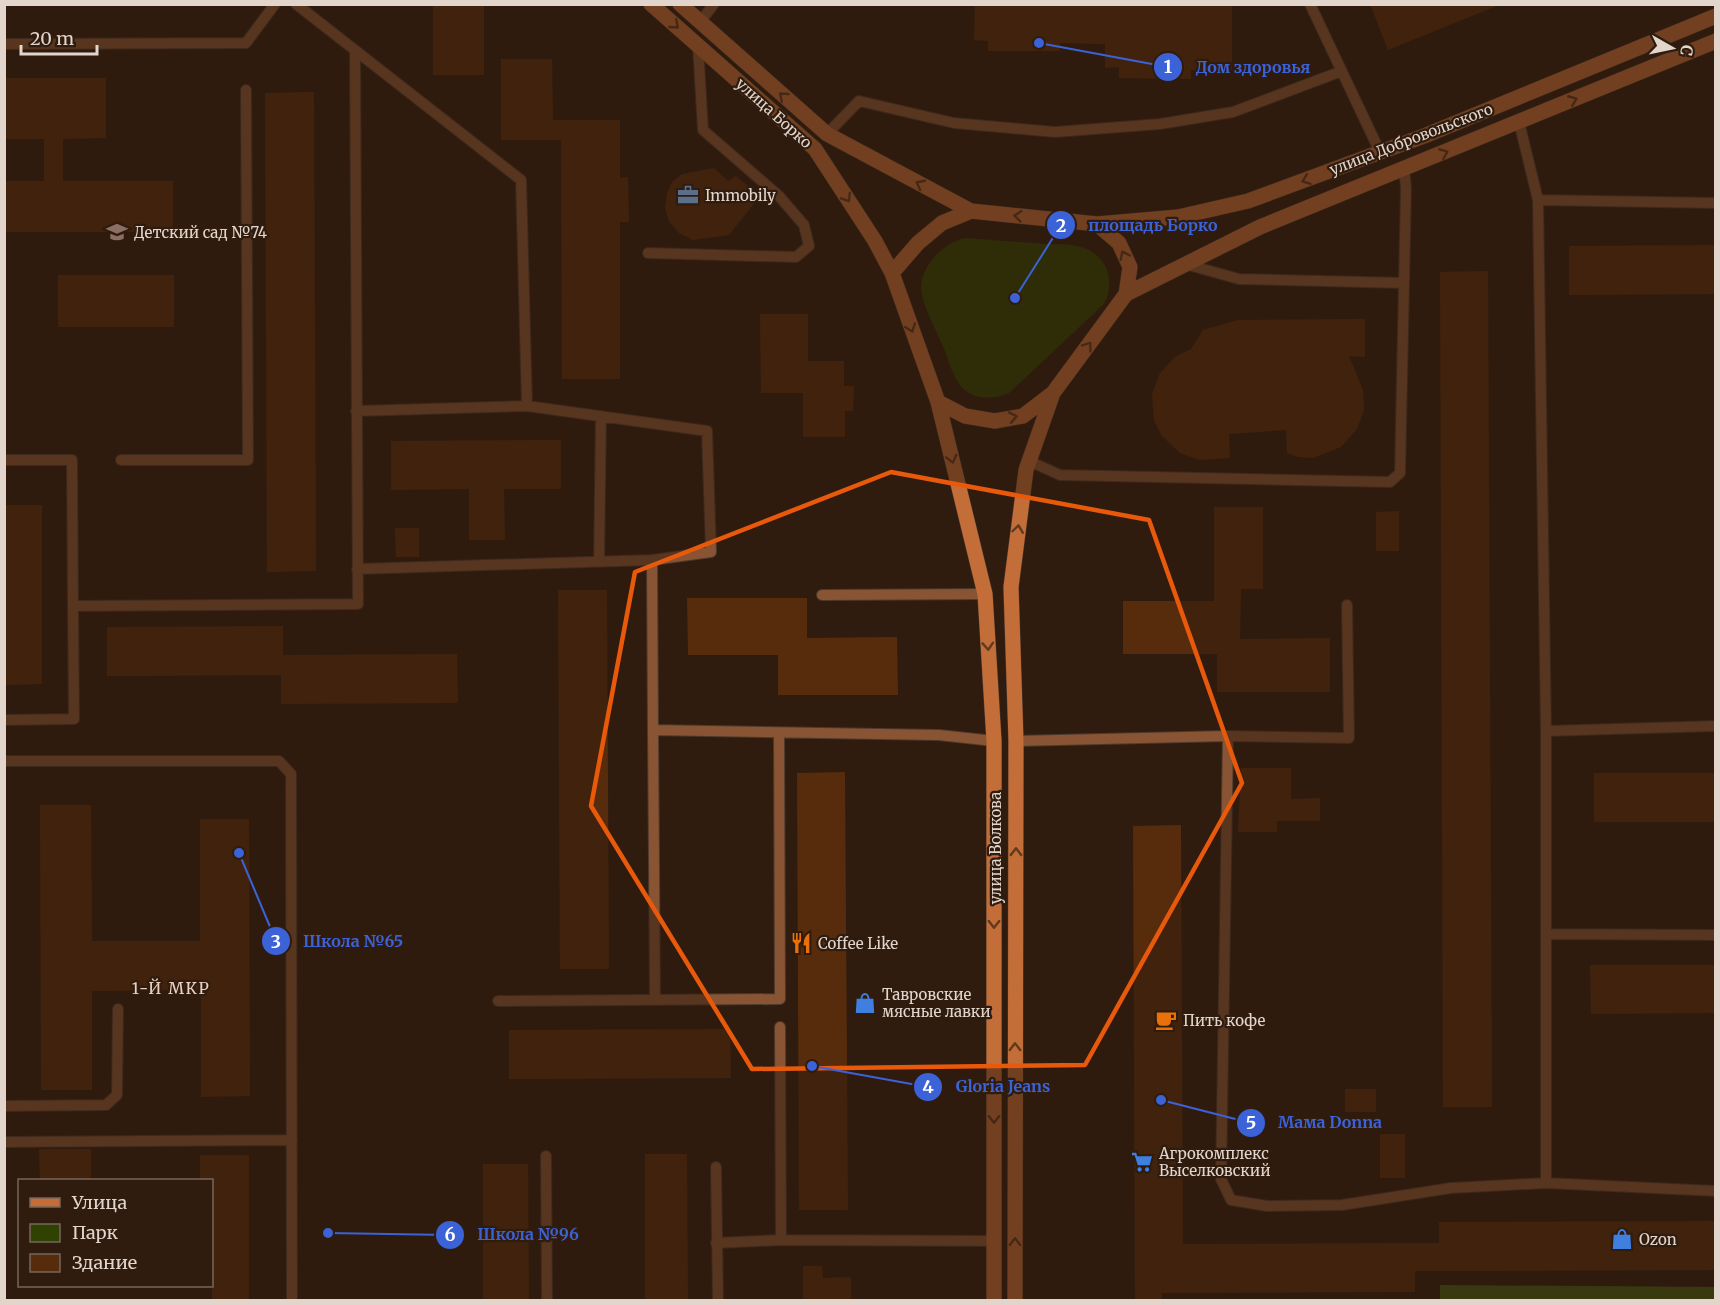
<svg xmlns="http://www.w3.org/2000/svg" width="1720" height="1305" viewBox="0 0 1720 1305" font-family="Merriweather,serif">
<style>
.green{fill:#2f4202}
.forest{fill:#455d13}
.building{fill:#572c0c}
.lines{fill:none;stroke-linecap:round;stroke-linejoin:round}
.lane-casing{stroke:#4c3a2d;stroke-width:12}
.secondary-casing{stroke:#4c3a2d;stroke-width:16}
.lane{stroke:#885433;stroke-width:10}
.secondary{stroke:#c36e38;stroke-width:15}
.oneway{stroke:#63391d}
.marked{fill:none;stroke:#e8590c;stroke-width:4.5;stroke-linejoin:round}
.labels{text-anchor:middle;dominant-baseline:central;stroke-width:4.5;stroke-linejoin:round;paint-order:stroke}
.street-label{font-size:15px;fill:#e2d5cc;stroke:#2f1c0f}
.poi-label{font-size:15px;fill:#e2d5cc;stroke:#2f1c0f;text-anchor:start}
.neighbourhood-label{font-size:16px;letter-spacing:1.5px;fill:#ecd1c0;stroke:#2f1c0f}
.leader{fill:none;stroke:#3b62d6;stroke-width:2}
.callout-dot{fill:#3b62d6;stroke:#2f1c0f;stroke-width:2}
.mark-label{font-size:18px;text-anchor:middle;font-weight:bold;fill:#fff}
.callout-label{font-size:16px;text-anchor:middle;font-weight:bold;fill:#3b62d6;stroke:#2f1c0f;stroke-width:4.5;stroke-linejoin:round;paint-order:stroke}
</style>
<rect width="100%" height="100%" fill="#2f1c0f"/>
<path class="green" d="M965 238C991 240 1018 242 1045 244 1055 244 1067 244 1078 246 1105 252 1117 279 1104 304L1009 393C996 399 978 400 966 391 953 381 949 360 943 346 936 330 926 312 922 295 916 270 942 243 965 238Z"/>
<path class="forest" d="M1440 1285 1715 1287V1300H1440Z"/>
<path class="building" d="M433 4H484V75H433Z
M975 4H1232V70H1191V79L1119 78V67L1105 68V44L1060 43V51H988V41L974 40Z
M1370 4H1499V5L1388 50Z
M501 59H552L553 120H620V178L628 177 629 222H620V379H562L561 140H501Z
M4 78H106V138L63 139V181H173V232H4V181H44V139H4Z
M314 92 316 571 267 572 265 93Z
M714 168 728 181 736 176 760 196 729 235 693 240 679 233 669 221 665 208 667 193 672 182 682 174Z
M1716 245V294L1569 295V246Z
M1488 271 1492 1107H1443L1440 272Z
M58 275H174V327H58Z
M760 314H808V361H844V386H854L853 411H845V437H803V393H761Z
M1365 319V357L1349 356 1363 390 1364 410 1357 429 1341 447 1313 458 1298 457 1287 453 1286 430 1229 434 1230 458 1199 460 1180 453 1162 436 1154 421 1152 394 1160 373 1175 357 1191 349 1203 330 1238 320Z
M561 440V489H504L505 540H469V489L391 490V441Z
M4 505H42V684L4 685Z
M1214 507H1263V589H1241L1240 639 1330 638V692H1217V654H1123V601H1214Z
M1399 511V551H1376V512Z
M395 528H419V557H396Z
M558 590H607L609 969H560Z
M687 598H807V638L897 637 898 695H778V655H688Z
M283 626V655L457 654 458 703 281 704V675L107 676V627Z
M1241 768H1291V799L1320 798V821H1277V832H1238Z
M845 772 848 1210H799L797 773Z
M1594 773H1716V822H1594Z
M40 805H91L92 941H200V819H249L250 1096 201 1097V990L92 991V1090H41Z
M1181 825 1183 1244 1439 1243V1222L1716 1221V1270L1415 1271V1292L1162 1293V1300H1135L1133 826Z
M1590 965H1716V1013L1591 1014Z
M730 1029 731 1078 509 1079V1030Z
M1345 1089H1376V1112H1345Z
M1380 1134H1405V1178H1380Z
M39 1149H91V1180H40Z
M645 1154H687L688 1300H645Z
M200 1155H249V1300H212V1180H200Z
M483 1164H528L529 1300H483Z
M803 1266H822L823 1278 851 1277V1300H803Z"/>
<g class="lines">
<defs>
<path id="lane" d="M296 4 521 180 527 406
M1310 4 1380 152
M700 22 714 4
M6 44 246 43 275 4
M1519 122 1538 200 1546 731V1183
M827 134 859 101 954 123 1055 132 1160 124 1233 112 1342 71
M1538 200 1716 203
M648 253 796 257 809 246 804 225 779 196 703 130 698 46
M1185 264 1239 279 1404 283
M356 411 527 406 707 431 711 552 652 560 653 730
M4 460H72L73 606
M121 460H248L246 90
M1029 461 1060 475 1390 482 1400 473 1406 188 1404 168
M599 562 601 416
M357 569 652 560
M822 595 985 594
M4 720 74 719 73 606 358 604 355 51
M1546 731 1716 726
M1228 736 1349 738 1347 605
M1016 741 1228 736 1221 1179 1231 1200 1267 1206 1342 1205 1451 1188 1546 1183 1716 1191
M4 761H279L291 774 292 1300
M1546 934 1716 935
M655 999 653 730 939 735 994 741
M498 1001 780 999 779 734
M780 1027 781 1240
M4 1106 106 1105 117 1095 118 1009
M4 1142 292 1140
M546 1156 547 1300
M716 1167 718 1299
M716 1243 781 1240 994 1241"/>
<path id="secondary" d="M651 4 815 149 875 241 892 273 938 402 985 594 994 741V1300
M680 4 827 134 971 211
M892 273 918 243 942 223 971 211 1097 224 1178 217 1248 201 1424 136 1716 16
M1126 294 1260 227 1716 41
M938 402 965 416 995 421 1023 416 1053 393 1126 294 1130 267 1119 243 1097 224
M1015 1300 1016 741 1011 587 1026 470 1053 393"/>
</defs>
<use href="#lane" class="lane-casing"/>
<use href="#secondary" class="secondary-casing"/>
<use href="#lane" class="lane"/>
<use href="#secondary" class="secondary"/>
</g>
<defs><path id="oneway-chevron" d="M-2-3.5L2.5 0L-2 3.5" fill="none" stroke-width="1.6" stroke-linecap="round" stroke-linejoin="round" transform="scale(1.5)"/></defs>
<g class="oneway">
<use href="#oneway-chevron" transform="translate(675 25) rotate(41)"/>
<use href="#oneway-chevron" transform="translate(783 96) rotate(-139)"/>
<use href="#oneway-chevron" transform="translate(1573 100) rotate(-22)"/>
<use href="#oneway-chevron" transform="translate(1444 153) rotate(-22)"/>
<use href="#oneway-chevron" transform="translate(1306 180) rotate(160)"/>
<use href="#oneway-chevron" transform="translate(920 184) rotate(-152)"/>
<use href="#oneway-chevron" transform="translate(847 198) rotate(57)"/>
<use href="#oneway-chevron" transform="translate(1018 216) rotate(-174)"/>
<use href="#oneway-chevron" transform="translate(1124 255) rotate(-115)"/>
<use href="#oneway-chevron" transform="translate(911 328) rotate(70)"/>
<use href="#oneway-chevron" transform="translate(1088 346) rotate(-54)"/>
<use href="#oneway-chevron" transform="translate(1013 417) rotate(-11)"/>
<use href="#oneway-chevron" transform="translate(952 459) rotate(76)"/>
<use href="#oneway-chevron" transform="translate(1018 529) rotate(-82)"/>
<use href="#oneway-chevron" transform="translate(988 646) rotate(86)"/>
<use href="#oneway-chevron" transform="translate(1016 852) rotate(-90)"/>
<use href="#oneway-chevron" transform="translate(994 924) rotate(90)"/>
<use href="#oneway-chevron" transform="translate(1015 1047) rotate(-90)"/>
<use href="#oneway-chevron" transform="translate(994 1119) rotate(90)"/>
<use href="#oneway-chevron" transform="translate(1015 1242) rotate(-90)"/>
</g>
<path d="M0 0H1720V1305H0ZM891 472 1149 520 1242 783 1085 1065 752 1069 591 806 635 572Z" fill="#2f1c0f" fill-opacity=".55" fill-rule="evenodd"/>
<path class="marked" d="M891 472 1149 520 1242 783 1085 1065 752 1069 591 806 635 572Z"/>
<defs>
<symbol id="office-bare" viewBox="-9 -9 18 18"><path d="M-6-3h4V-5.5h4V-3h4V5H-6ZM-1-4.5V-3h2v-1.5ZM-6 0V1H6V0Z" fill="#5c6f8a" stroke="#2f1c0f" stroke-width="2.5" paint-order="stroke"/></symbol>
<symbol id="school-bare" viewBox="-9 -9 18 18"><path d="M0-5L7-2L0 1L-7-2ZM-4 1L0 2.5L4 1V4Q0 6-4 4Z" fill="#8d6e63" stroke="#2f1c0f" stroke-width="2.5" paint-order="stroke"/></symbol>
<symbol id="restaurant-bare" viewBox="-9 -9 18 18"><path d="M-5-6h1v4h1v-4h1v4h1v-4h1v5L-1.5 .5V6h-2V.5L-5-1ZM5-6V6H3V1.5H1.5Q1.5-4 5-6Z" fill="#e8710a" stroke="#2f1c0f" stroke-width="2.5" paint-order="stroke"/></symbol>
<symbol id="shop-bare" viewBox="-9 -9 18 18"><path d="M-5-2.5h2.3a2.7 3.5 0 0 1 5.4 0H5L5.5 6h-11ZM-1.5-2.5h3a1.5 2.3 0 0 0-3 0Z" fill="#3f7fe0" stroke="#2f1c0f" stroke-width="2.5" paint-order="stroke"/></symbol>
<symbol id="cafe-bare" viewBox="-9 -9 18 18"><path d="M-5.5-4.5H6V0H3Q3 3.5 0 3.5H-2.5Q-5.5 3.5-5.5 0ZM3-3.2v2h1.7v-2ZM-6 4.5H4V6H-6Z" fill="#e8710a" stroke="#2f1c0f" stroke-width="2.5" paint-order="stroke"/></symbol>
<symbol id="supermarket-bare" viewBox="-9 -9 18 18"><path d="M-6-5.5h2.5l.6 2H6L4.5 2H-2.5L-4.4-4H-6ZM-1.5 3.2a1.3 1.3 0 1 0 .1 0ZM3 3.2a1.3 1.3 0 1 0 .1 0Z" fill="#3f7fe0" stroke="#2f1c0f" stroke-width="2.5" paint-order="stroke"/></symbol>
</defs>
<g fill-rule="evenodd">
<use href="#office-bare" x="673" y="180" width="30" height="30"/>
<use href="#school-bare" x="102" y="217" width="30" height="30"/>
<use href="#restaurant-bare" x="786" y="928" width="30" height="30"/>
<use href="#shop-bare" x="850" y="988" width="30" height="30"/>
<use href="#cafe-bare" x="1151" y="1005" width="30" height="30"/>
<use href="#supermarket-bare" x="1127" y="1147" width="30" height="30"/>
<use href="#shop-bare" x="1607" y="1224" width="30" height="30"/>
</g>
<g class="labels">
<g class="street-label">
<text transform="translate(774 113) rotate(42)">улица Борко</text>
<text transform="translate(1411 139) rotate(-21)">улица Добровольского</text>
<text transform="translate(995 848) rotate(-90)">улица Волкова</text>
</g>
<g class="poi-label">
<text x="705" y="195">Immobily</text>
<text x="134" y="232">Детский сад №74</text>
<text x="818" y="943">Coffee Like</text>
<text x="882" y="994">Тавровские<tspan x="882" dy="17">мясные лавки</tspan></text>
<text x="1183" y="1020">Пить кофе</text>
<text x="1159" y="1153">Агрокомплекс<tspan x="1159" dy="17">Выселковский</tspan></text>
<text x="1639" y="1239">Ozon</text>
</g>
<g class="neighbourhood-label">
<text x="171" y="988">1-Й МКР</text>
</g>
</g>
<path class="leader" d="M1039 43L1168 67M1015 298L1061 225M239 853L276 941M812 1066L928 1087M1161 1100L1251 1123M328 1233L450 1235"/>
<g class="callout-dot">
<circle cx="1039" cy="43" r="6"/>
<circle cx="1015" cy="298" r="6"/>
<circle cx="239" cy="853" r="6"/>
<circle cx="812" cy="1066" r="6"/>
<circle cx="1161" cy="1100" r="6"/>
<circle cx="328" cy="1233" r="6"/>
<circle cx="1168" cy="67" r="15"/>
<circle cx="1061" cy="225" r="15"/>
<circle cx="276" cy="941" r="15"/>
<circle cx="928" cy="1087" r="15"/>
<circle cx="1251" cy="1123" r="15"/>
<circle cx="450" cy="1235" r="15"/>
</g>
<g class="mark-label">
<text x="1168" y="73">1</text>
<text x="1061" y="232">2</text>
<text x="276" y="948">3</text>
<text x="928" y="1093">4</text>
<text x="1251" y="1129">5</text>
<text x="450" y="1241">6</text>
</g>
<g class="callout-label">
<text x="1253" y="73">Дом здоровья</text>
<text x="1153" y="231">площадь Борко</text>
<text x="353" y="947">Школа №65</text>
<text x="1003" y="1092">Gloria Jeans</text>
<text x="1330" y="1128">Мама Donna</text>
<text x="528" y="1240">Школа №96</text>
</g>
<rect width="1720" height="1305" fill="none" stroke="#e2d5cc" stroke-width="12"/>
<rect x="18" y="1179" width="195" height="108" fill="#2f1c0f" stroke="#77665b" stroke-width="1.5"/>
<rect x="30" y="1198" width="30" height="9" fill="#c36e38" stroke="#77665b" stroke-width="1.5"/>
<text x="72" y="1209" font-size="18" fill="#e2d5cc">Улица</text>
<rect x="30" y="1224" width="30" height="18" fill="#2f4202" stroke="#77665b" stroke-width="1.5"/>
<text x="72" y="1239" font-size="18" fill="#e2d5cc">Парк</text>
<rect x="30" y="1254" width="30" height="18" fill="#572c0c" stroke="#77665b" stroke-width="1.5"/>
<text x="72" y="1269" font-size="18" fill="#e2d5cc">Здание</text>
<g transform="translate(1672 48) rotate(99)" stroke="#2f1c0f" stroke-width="4.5" paint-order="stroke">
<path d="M0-4.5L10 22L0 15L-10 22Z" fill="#e2d5cc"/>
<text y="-9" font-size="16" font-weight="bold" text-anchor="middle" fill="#e2d5cc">С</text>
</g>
<path d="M21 45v9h76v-9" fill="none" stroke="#e2d5cc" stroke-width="3"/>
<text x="30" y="45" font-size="18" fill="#e2d5cc" stroke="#2f1c0f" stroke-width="4.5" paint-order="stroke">20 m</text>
</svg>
